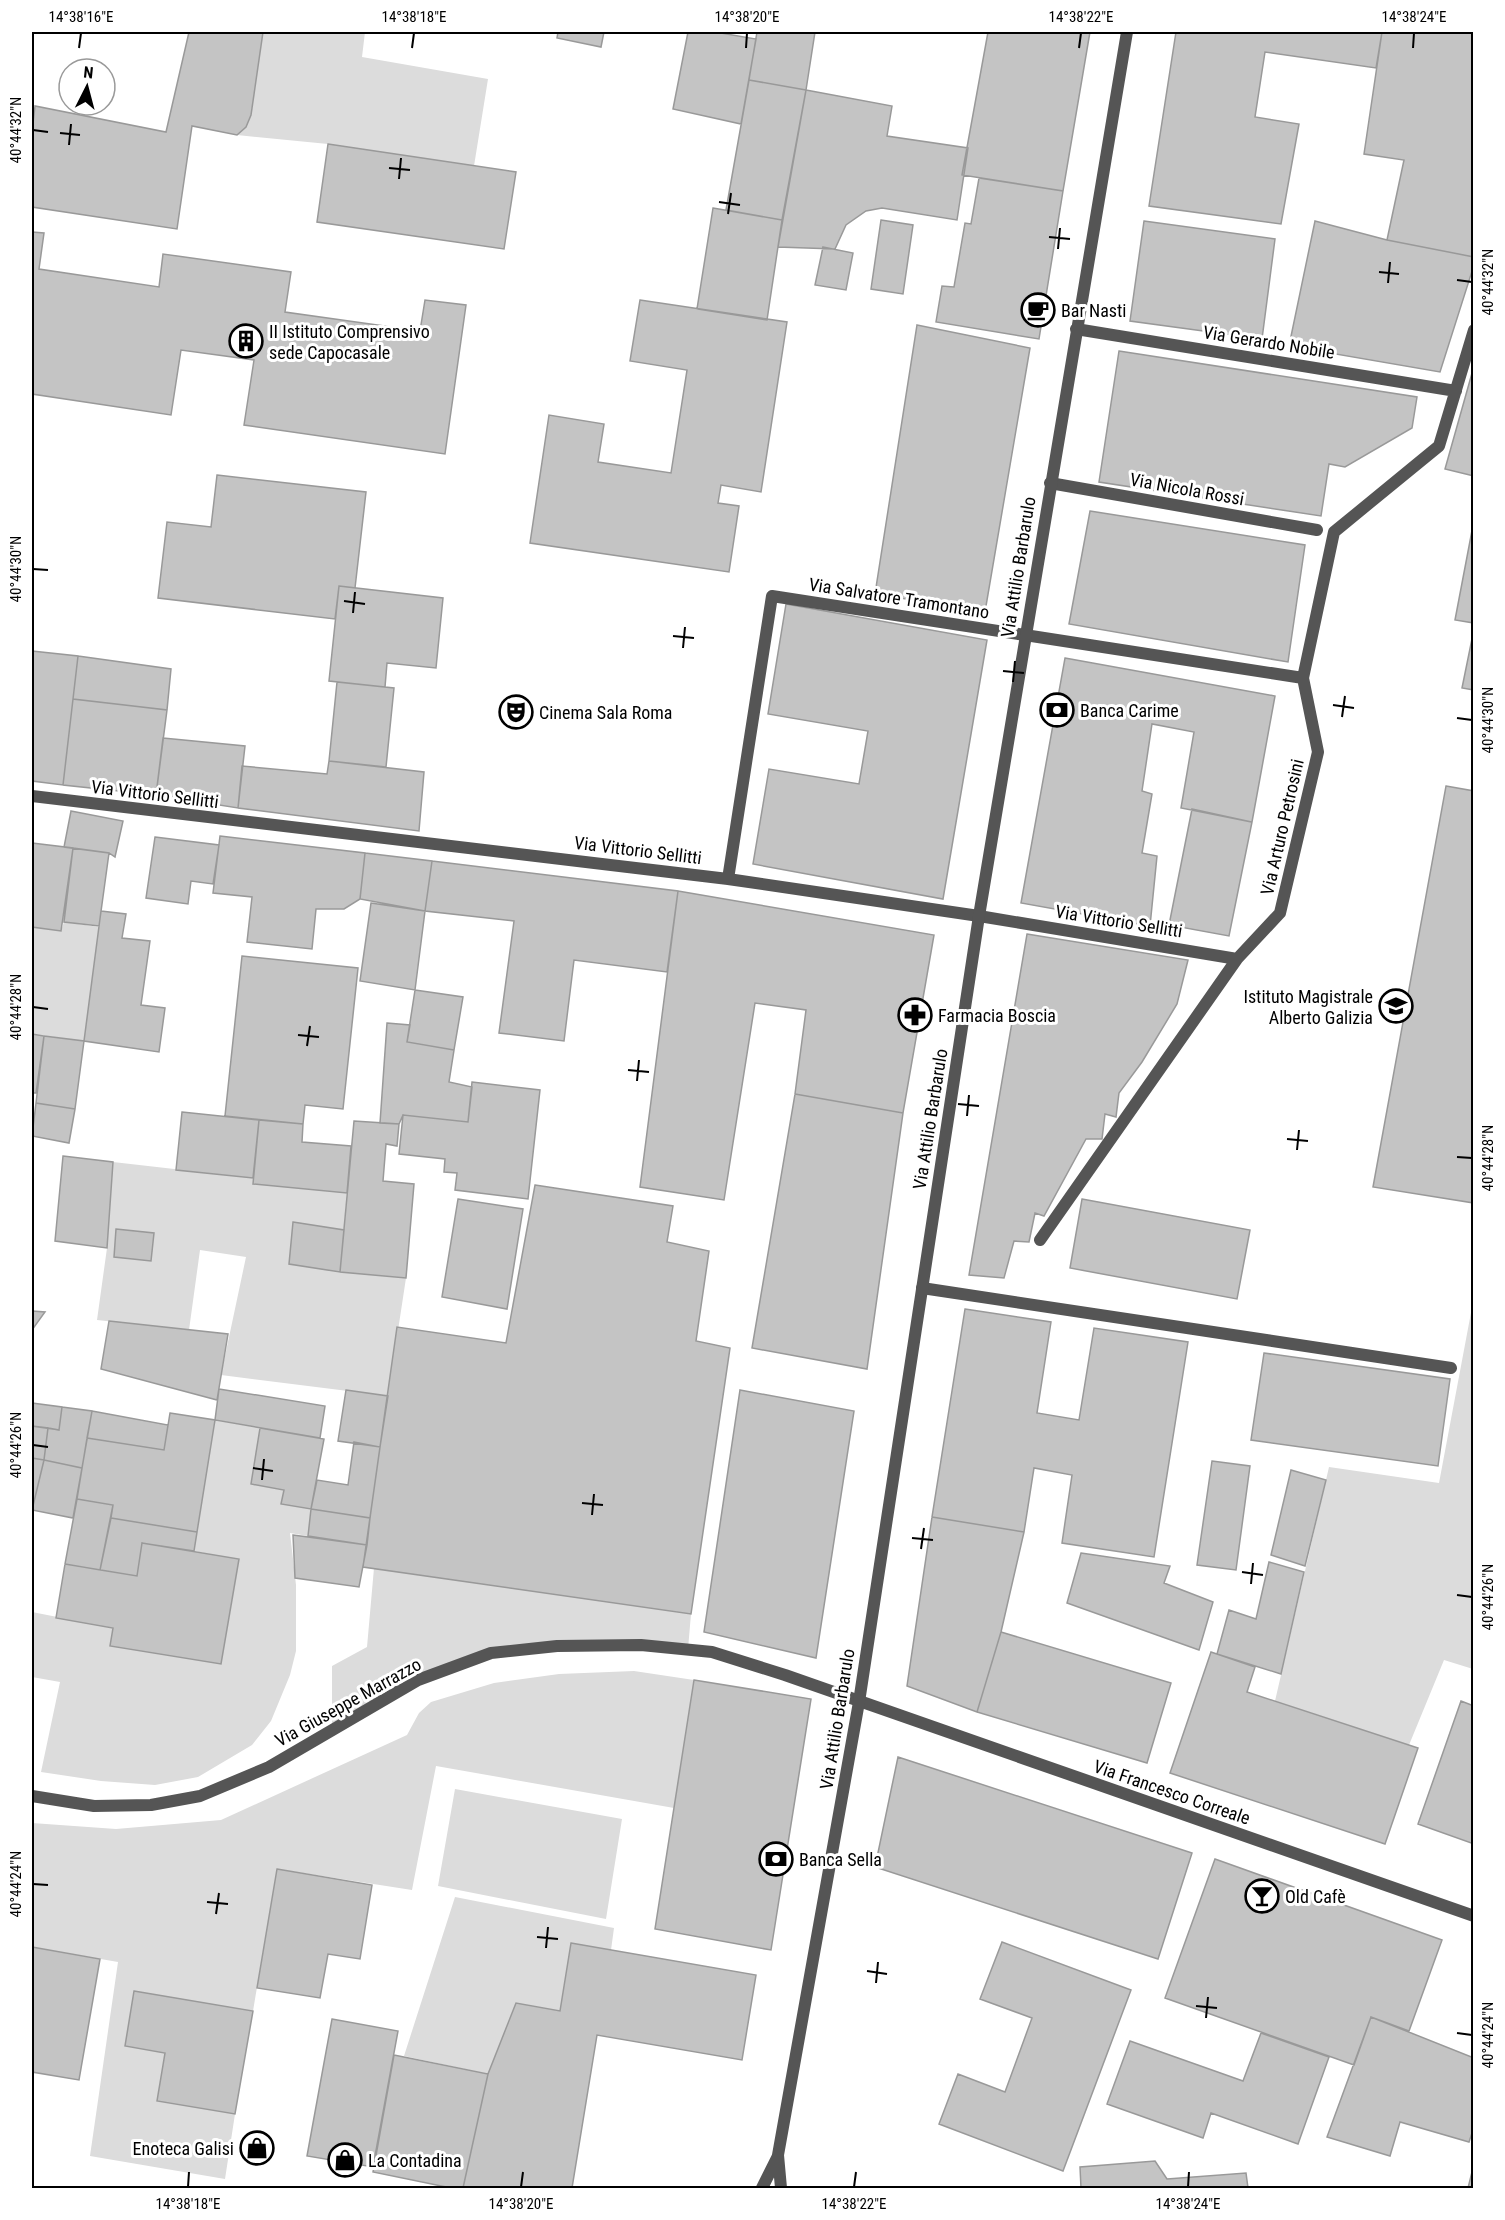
<svg xmlns="http://www.w3.org/2000/svg" width="1505" height="2220" viewBox="0 0 1505 2220" font-family="'Roboto Condensed',sans-serif">
<style>
.green{fill:#dcdcdc}
.building{fill:#c4c4c4;stroke:#999;stroke-width:1.5}
.lines{fill:none;stroke-linecap:round;stroke-linejoin:round}
.service{stroke:#555;stroke-width:12}
.minor{stroke:#555;stroke-width:12}
.tertiary{stroke:#555;stroke-width:12}
.ticks{fill:none;stroke:#000;stroke-width:2}
.labels{text-anchor:middle;dominant-baseline:central;stroke-width:6;stroke-linejoin:round;paint-order:stroke}
.poi-label{font-size:18px;fill:#000;stroke:#fff;text-anchor:start}
.street-label{font-size:18px;fill:#000;stroke:#fff}
.neatline{fill:none;stroke:#000;stroke-width:2}
.ticks-label{font-size:15px;text-anchor:middle;fill:#000}
</style>
<rect width="100%" height="100%" fill="#fff"/>
<path class="green" d="M263 32H365L362 57 488 79 474 166 328 144 237 135 246 127 251 115Z
M64 922 99 927 84 1041 32 1034V927L61 931Z
M113 1162 253 1178 254 1184 347 1193 340 1272 406 1278 388 1396 221 1375 246 1257 200 1250 189 1330 97 1320 107 1248Z
M1473 1302V1669L1444 1660 1409 1745 1275 1701 1329 1467 1439 1483Z
M215 1420 260 1428 251 1484 284 1490 282 1504 311 1509 308 1536 290 1533 296 1585V1651L290 1675 271 1721 252 1745 198 1777 155 1785 101 1781 41 1772 60 1682 32 1677V1612L113 1628 110 1646 221 1664 239 1560 194 1551Z
M374 1568 691 1614 688 1649 491 1653 418 1680 332 1730V1666L367 1647Z
M634 1671 694 1680 674 1808 436 1766 412 1890 277 1869 253 2011 134 1992 125 2046 165 2053 157 2101 235 2114 225 2179 90 2156 118 1962 32 1947V1823L116 1829 221 1820 407 1735 419 1713 431 1702 494 1683 559 1674Z
M455 1789 622 1819 606 1919 438 1886Z
M455 1897 614 1928 611 1950 571 1944 560 2011 516 2003 488 2074 404 2056Z"/>
<path class="building" d="M189 32H263L251 115 246 127 237 135 192 126 177 229 32 207V132L35 106 166 132Z
M558 32H604L601 47 557 38Z
M688 32H715L756 39 741 124 673 109Z
M757 32H815L806 90 749 80Z
M988 32H1090L1063 191 962 175Z
M1176 32H1382L1376 68 1265 52 1255 117 1299 124 1281 224 1149 206Z
M1382 32H1474V257L1387 240 1404 160 1364 154Z
M749 80 806 90 782 220 726 210Z
M806 90 892 106 887 136 968 148 957 220 882 208 866 211 846 225 835 249 778 247Z
M328 144 516 172 504 249 317 222Z
M979 178 1063 191 1039 339 936 322 942 286 954 287 965 223 971 224Z
M713 208 782 220 767 320 697 309Z
M881 220 913 225 903 294 871 289Z
M1144 221 1275 239 1262 339 1130 321Z
M1315 221 1387 240 1474 257V265L1440 372 1289 346Z
M32 232 44 233 39 269 159 287 163 254 291 272 285 312 420 331 425 300 466 305 445 454 244 425 254 360 181 350 171 415 32 394Z
M823 247 853 253 846 290 815 285Z
M640 300 787 322 761 492 721 485 718 503 739 506 729 572 530 543 549 415 604 424 598 462 671 473 687 370 630 361Z
M917 325 1030 348 985 612 875 594Z
M1119 351 1417 397 1412 428 1345 467 1329 464 1321 516 1099 482Z
M1474 366V476L1445 469Z
M217 475 366 492 355 588 339 586 335 619 158 598 167 522 211 527Z
M1090 511 1305 545 1288 662 1069 624Z
M1474 520V623L1455 620Z
M339 586 443 598 436 668 387 663 385 687 329 681Z
M786 604 987 640 943 899 753 864 769 769 859 784 868 731 768 714Z
M1474 629V690L1462 688Z
M32 651 78 656 63 785 32 781Z
M78 656 171 669 167 710 73 699Z
M1065 658 1275 696 1252 822 1181 808 1194 732 1152 724 1142 791 1152 794 1142 853 1157 856 1150 926 1021 903Z
M337 682 394 688 386 767 329 761Z
M73 699 167 710 156 795 63 785Z
M163 738 245 746 238 808 156 795Z
M329 761 424 772 419 831 238 808 242 766 327 774Z
M1446 786 1474 791V1203L1373 1187Z
M1192 809 1252 822 1229 936 1169 925Z
M71 811 123 821 115 857 109 853 64 847Z
M220 836 365 853 360 899 344 909H316L312 949 247 942 252 897 213 893Z
M155 837 219 845 213 884 191 881 188 904 146 898Z
M32 843 73 848 61 931 32 927Z
M73 848 109 853 99 926 64 922Z
M365 853 432 861 425 911 360 899Z
M432 861 678 891 667 972 574 960 564 1041 499 1033 514 921 425 911Z
M678 891 934 935 903 1113 795 1094 806 1010 755 1003 724 1200 640 1187Z
M371 903 425 911 415 990 360 981Z
M101 911 126 914 122 938 150 941 141 1005 165 1008 159 1052 84 1041Z
M1027 934 1188 960 1177 1004 1142 1062 1119 1093 1116 1117 1105 1114 1102 1139H1086L1044 1216 1035 1213 1029 1242 1014 1241 1004 1278 969 1275Z
M242 956 358 968 343 1109 305 1105 303 1124 225 1116Z
M415 990 463 997 454 1050 407 1042Z
M387 1023 410 1025 407 1042 454 1050 449 1082 472 1087 468 1122 403 1115 399 1124 380 1123Z
M32 1034 44 1036 36 1093H32Z
M44 1036 84 1041 75 1109 36 1103Z
M472 1082 540 1090 528 1199 455 1190 457 1173 444 1172 445 1159 399 1154 403 1115 468 1122Z
M795 1094 903 1113 867 1369 752 1348Z
M36 1103 75 1109 69 1143 32 1136Z
M182 1112 259 1120 253 1178 176 1170Z
M259 1120 303 1124 302 1142 351 1146 347 1193 253 1184Z
M354 1121 399 1124 397 1146 386 1144 383 1181 414 1184 406 1278 340 1272Z
M63 1156 113 1162 107 1248 55 1241Z
M535 1185 673 1206 667 1242 709 1251 696 1341 730 1348 691 1614 363 1567 397 1327 506 1343Z
M458 1199 523 1209 507 1309 442 1297Z
M1082 1199 1250 1230 1237 1299 1070 1268Z
M293 1222 344 1230 340 1272 289 1264Z
M116 1229 154 1233 151 1261 114 1257Z
M965 1309 1051 1322 1037 1413 1079 1420 1094 1328 1188 1342 1154 1557 1062 1543 1072 1475 1034 1468 1024 1532 932 1517Z
M32 1311 45 1312 32 1330Z
M109 1321 228 1334 217 1400 101 1369Z
M1264 1353 1450 1379 1438 1466 1251 1440Z
M219 1389 325 1406 320 1438 215 1420Z
M346 1390 388 1396 380 1447 338 1441Z
M740 1390 854 1411 816 1658 704 1632Z
M32 1403 62 1407 59 1430 32 1426Z
M62 1407 92 1411 82 1468 44 1460 48 1428 59 1430Z
M92 1411 168 1425 164 1450 87 1438Z
M170 1413 215 1420 197 1532 111 1518 113 1505 77 1499 87 1438 164 1450Z
M32 1426 48 1428 44 1460 32 1458Z
M260 1428 324 1439 311 1509 281 1504 284 1490 251 1484Z
M354 1442 380 1447 370 1518 311 1509 317 1480 348 1485Z
M32 1458 44 1460 32 1510Z
M44 1460 82 1468 73 1518 32 1510Z
M1212 1461 1250 1466 1236 1570 1197 1565Z
M1291 1470 1326 1480 1305 1566 1271 1555Z
M77 1499 113 1505 100 1570 65 1564Z
M311 1509 370 1518 367 1545 308 1536Z
M932 1517 1024 1532 1001 1632 977 1712 907 1686Z
M111 1518 197 1532 194 1551 142 1543 137 1576 100 1570Z
M293 1535 367 1545 359 1587 295 1578Z
M142 1543 239 1559 221 1664 110 1646 113 1628 56 1618 65 1564 137 1576Z
M1081 1553 1170 1566 1164 1583 1213 1602 1199 1650 1067 1603Z
M1269 1562 1304 1572 1281 1674 1217 1654 1229 1610 1256 1619Z
M1001 1632 1171 1683 1147 1763 977 1712Z
M1211 1652 1255 1667 1247 1692 1418 1748 1385 1844 1170 1773Z
M694 1680 811 1699 771 1950 655 1929Z
M1461 1701 1474 1706V1844L1418 1824Z
M898 1757 1192 1853 1158 1959 875 1867Z
M1215 1859 1442 1940 1409 2031 1371 2017 1354 2065 1165 1998Z
M277 1869 372 1885 360 1959 328 1954 320 1998 257 1988Z
M1002 1942 1131 1990 1063 2171 939 2124 958 2074 1005 2092 1032 2018 980 1999Z
M571 1943 756 1975 742 2060 597 2035 572 2188H463L488 2074 516 2003 560 2011Z
M32 1947 100 1959 79 2080 32 2072Z
M134 1991 253 2011 235 2114 157 2101 165 2053 125 2046Z
M1371 2017 1474 2058V2127L1469 2142 1400 2122 1390 2156 1327 2137Z
M332 2019 398 2031 373 2167 307 2156Z
M1261 2033 1329 2057 1298 2144 1211 2113 1203 2138 1107 2104 1130 2041 1243 2081Z
M394 2055 488 2074 463 2188H451L373 2172Z
M1155 2161 1167 2179 1246 2173 1248 2188H1081L1080 2167Z
M1474 2164V2188H1468Z"/>
<g class="lines">
<path class="service" d="M922 1288 1451 1368"/>
<path class="minor" d="M1076 329 1456 391
M1050 483 1317 530
M32 796 728 879 979 916 1237 959
M728 879 772 596 1303 678
M1040 1240 1237 959 1280 913 1318 752 1303 678 1334 532 1439 446 1474 330
M32 1796 94 1806 151 1805 200 1796 269 1767 418 1680 491 1653 557 1646 641 1645 712 1652 785 1675 1474 1916"/>
<path class="tertiary" d="M762 2188 778 2156
M781 2188 778 2155 859 1702 979 916 1127 32"/>
</g>
<path class="ticks" d="M79 48 81 33M412 48 414 33M746 48 747 33M1079 48 1081 33M1413 48 1414 33M33 130 48 132M60 133 80 135M69 145 71 124M389 168 410 170M399 179 401 158M719 202 740 205M728 214 731 193M1049 237 1070 239M1058 249 1060 228M1379 272 1399 274M1457 280 1472 282M1388 283 1390 262M33 569 48 570M344 601 365 604M353 613 355 592M673 636 694 638M683 648 685 627M1003 671 1024 673M1013 682 1015 661M1333 705 1354 708M1342 717 1345 696M1457 718 1472 720M33 1007 48 1009M298 1035 319 1037M307 1046 310 1026M628 1070 649 1072M637 1081 639 1060M958 1104 979 1106M967 1116 969 1095M1287 1139 1308 1141M1297 1150 1299 1130M1457 1157 1472 1158M33 1445 48 1447M253 1468 273 1471M262 1480 264 1459M582 1503 603 1505M592 1515 594 1494M912 1538 933 1540M921 1549 924 1528M1242 1572 1263 1575M1251 1584 1253 1563M1457 1595 1472 1597M33 1884 48 1885M207 1902 228 1904M216 1914 219 1893M537 1937 558 1939M546 1948 548 1927M867 1971 887 1974M876 1983 878 1962M1196 2006 1217 2008M1206 2018 1208 1997M1457 2033 1472 2035M188 2187 189 2172M521 2187 523 2172M854 2187 856 2172M1188 2187 1189 2172"/>
<defs>
<symbol id="cafe-ring" viewBox="-11 -11 22 22"><circle r="9.5" fill="#fff" stroke="#000" stroke-width="1.5"/><path d="M-5.5-4.5H6V0H3Q3 3.5 0 3.5H-2.5Q-5.5 3.5-5.5 0ZM3-3.2v2h1.7v-2ZM-6 4.5H4V6H-6Z" fill="#000"/></symbol>
<symbol id="building-ring" viewBox="-11 -11 22 22"><circle r="9.5" fill="#fff" stroke="#000" stroke-width="1.5"/><path d="M-4-6H4V6H1V3H-1V6H-4ZM-2.5-4.3h1.7v1.8h-1.7ZM.8-4.3h1.7v1.8H.8ZM-2.5-1h1.7V.8h-1.7ZM.8-1h1.7V.8H.8Z" fill="#000"/></symbol>
<symbol id="bank-ring" viewBox="-11 -11 22 22"><circle r="9.5" fill="#fff" stroke="#000" stroke-width="1.5"/><path d="M-6-4H6V4H-6ZM0-2.3a2.3 2.3 0 1 0 0 4.6a2.3 2.3 0 1 0 0-4.6Z" fill="#000"/></symbol>
<symbol id="theatre-ring" viewBox="-11 -11 22 22"><circle r="9.5" fill="#fff" stroke="#000" stroke-width="1.5"/><path d="M-5-5.5Q0-4 5-5.5V0Q5 5 0 6Q-5 5-5 0ZM-3.3-2.5H-1v1.5H-3.3ZM1-2.5H3.3v1.5H1ZM-2.8 1Q0 5.5 2.8 1Z" fill="#000"/></symbol>
<symbol id="school-ring" viewBox="-11 -11 22 22"><circle r="9.5" fill="#fff" stroke="#000" stroke-width="1.5"/><path d="M0-5L7-2L0 1L-7-2ZM-4 1L0 2.5L4 1V4Q0 6-4 4Z" fill="#000"/></symbol>
<symbol id="pharmacy-ring" viewBox="-11 -11 22 22"><circle r="9.5" fill="#fff" stroke="#000" stroke-width="1.5"/><path d="M-2-6h4v4h4v4h-4v4h-4v-4h-4v-4h4Z" fill="#000"/></symbol>
<symbol id="bar-ring" viewBox="-11 -11 22 22"><circle r="9.5" fill="#fff" stroke="#000" stroke-width="1.5"/><path d="M-6-5H6L.8 .8V4.5H3.5V6h-7V4.5H-.8V.8Z" fill="#000"/></symbol>
<symbol id="shop-ring" viewBox="-11 -11 22 22"><circle r="9.5" fill="#fff" stroke="#000" stroke-width="1.5"/><path d="M-5-2.5h2.3a2.7 3.5 0 0 1 5.4 0H5L5.5 6h-11ZM-1.5-2.5h3a1.5 2.3 0 0 0-3 0Z" fill="#000"/></symbol>
</defs>
<g fill-rule="evenodd">
<use href="#cafe-ring" x="1019" y="291" width="38" height="38"/>
<use href="#building-ring" x="227" y="322" width="38" height="38"/>
<use href="#bank-ring" x="1038" y="691" width="38" height="38"/>
<use href="#theatre-ring" x="497" y="693" width="38" height="38"/>
<use href="#school-ring" x="1377" y="987" width="38" height="38"/>
<use href="#pharmacy-ring" x="896" y="996" width="38" height="38"/>
<use href="#bank-ring" x="757" y="1840" width="38" height="38"/>
<use href="#bar-ring" x="1243" y="1877" width="38" height="38"/>
<use href="#shop-ring" x="238" y="2129" width="38" height="38"/>
<use href="#shop-ring" x="326" y="2141" width="38" height="38"/>
</g>
<g class="labels">
<g class="poi-label">
<text x="1061" y="310">Bar Nasti</text>
<text x="269" y="331">II Istituto Comprensivo<tspan x="269" dy="21">sede Capocasale</tspan></text>
<text x="1080" y="710">Banca Carime</text>
<text x="539" y="712">Cinema Sala Roma</text>
<text x="1373" y="996" text-anchor="end">Istituto Magistrale<tspan x="1373" dy="21">Alberto Galizia</tspan></text>
<text x="938" y="1015">Farmacia Boscia</text>
<text x="799" y="1859">Banca Sella</text>
<text x="1285" y="1896">Old Cafè</text>
<text x="234" y="2148" text-anchor="end">Enoteca Galisi</text>
<text x="368" y="2160">La Contadina</text>
</g>
<g class="street-label">
<text transform="translate(1269 342) rotate(9)">Via Gerardo Nobile</text>
<text transform="translate(1187 489) rotate(10)">Via Nicola Rossi</text>
<text transform="translate(1018 567) rotate(-81)">Via Attilio Barbarulo</text>
<text transform="translate(899 598) rotate(9)">Via Salvatore Tramontano</text>
<text transform="translate(155 794) rotate(7)">Via Vittorio Sellitti</text>
<text transform="translate(1282 827) rotate(-77)">Via Arturo Petrosini</text>
<text transform="translate(638 850) rotate(7)">Via Vittorio Sellitti</text>
<text transform="translate(1119 921) rotate(9)">Via Vittorio Sellitti</text>
<text transform="translate(930 1119) rotate(-81)">Via Attilio Barbarulo</text>
<text transform="translate(348 1702) rotate(-29)">Via Giuseppe Marrazzo</text>
<text transform="translate(837 1719) rotate(-81)">Via Attilio Barbarulo</text>
<text transform="translate(1172 1792) rotate(19)">Via Francesco Correale</text>
</g>
</g>
<rect width="1505" height="2220" fill="none" stroke="#ffffff" stroke-width="66"/>
<g transform="translate(87 87) rotate(6)"><circle r="28" fill="#ffffff" stroke="#999999" stroke-width="1.5"/>
<path d="M0-4.5L10 22L0 15L-10 22Z" fill="#000000"/>
<text y="-9" font-size="16" font-weight="bold" text-anchor="middle" fill="#000000">N</text>
</g>
<rect x="33" y="33" width="1439" height="2154" class="neatline"/>
<g class="ticks-label">
<text x="81" y="22">14°38'16"E</text>
<text x="414" y="22">14°38'18"E</text>
<text x="747" y="22">14°38'20"E</text>
<text x="1081" y="22">14°38'22"E</text>
<text x="1414" y="22">14°38'24"E</text>
<text transform="translate(16 130) rotate(-90)" y="5">40°44'32"N</text>
<text transform="translate(1488 282) rotate(-90)" y="5">40°44'32"N</text>
<text transform="translate(16 569) rotate(-90)" y="5">40°44'30"N</text>
<text transform="translate(1488 720) rotate(-90)" y="5">40°44'30"N</text>
<text transform="translate(16 1007) rotate(-90)" y="5">40°44'28"N</text>
<text transform="translate(1488 1158) rotate(-90)" y="5">40°44'28"N</text>
<text transform="translate(16 1445) rotate(-90)" y="5">40°44'26"N</text>
<text transform="translate(1488 1597) rotate(-90)" y="5">40°44'26"N</text>
<text transform="translate(16 1884) rotate(-90)" y="5">40°44'24"N</text>
<text transform="translate(1488 2035) rotate(-90)" y="5">40°44'24"N</text>
<text x="188" y="2209">14°38'18"E</text>
<text x="521" y="2209">14°38'20"E</text>
<text x="854" y="2209">14°38'22"E</text>
<text x="1188" y="2209">14°38'24"E</text>
</g>
</svg>
